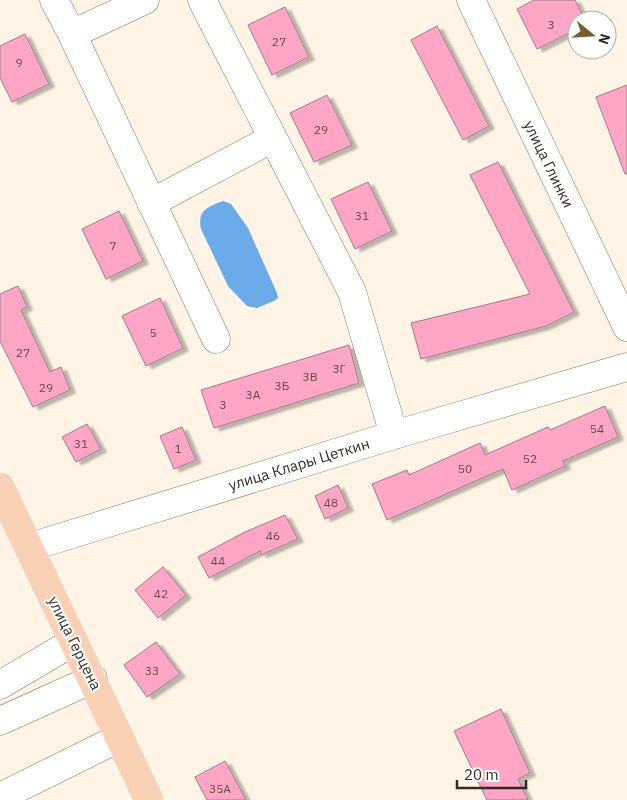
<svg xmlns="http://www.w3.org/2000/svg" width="627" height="800" viewBox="0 0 627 800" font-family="'IBM Plex Sans',sans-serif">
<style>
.water{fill:#6cabea}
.building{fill:#ffa5c6;stroke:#9c7e89;filter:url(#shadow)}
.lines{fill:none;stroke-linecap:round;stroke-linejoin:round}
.minor-casing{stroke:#877760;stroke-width:29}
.major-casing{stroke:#dad9d7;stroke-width:29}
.minor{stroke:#fff;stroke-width:28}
.major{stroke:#fad1b5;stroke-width:28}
.labels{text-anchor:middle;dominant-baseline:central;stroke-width:4;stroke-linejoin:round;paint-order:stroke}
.number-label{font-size:12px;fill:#654a4a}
.street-label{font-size:15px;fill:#322b21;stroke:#fff}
</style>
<defs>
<filter id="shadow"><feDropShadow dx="5.5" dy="3" stdDeviation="1" flood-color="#0004"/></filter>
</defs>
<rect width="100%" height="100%" fill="#fff4e5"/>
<path class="water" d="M223 201 231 204 248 228 277 293 278 298 274 301 257 308 247 306 228 286 201 229C197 211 207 207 223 201Z"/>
<path class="building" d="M534 0H575L585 20H577V29L537 49 517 9Z
M285 7 309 57 272 75 248 25Z
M437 26 489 126 463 140 411 40Z
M25 34 49 84 12 102 0 78V46Z
M627 85V174H625L596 97Z
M327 95 352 145 314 162 290 113Z
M498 162 574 312 546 326 421 359 411 323 530 294 470 175Z
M368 182 392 231 355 249 331 199Z
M119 211 143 261 106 279 82 229Z
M18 286 27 307 21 310 50 372 61 367 70 390 33 407 0 341V294Z
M160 298 183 348 146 366 122 316Z
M349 345 359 383 214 428 201 390Z
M605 406 618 437 563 461 565 466 512 490 503 469 387 520 372 484 407 470 409 475 480 443 485 455 548 427 550 430Z
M87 424 101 449 76 462 62 437Z
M182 427 196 460 174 469 160 436Z
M338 485 348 508 325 519 315 496Z
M285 515 298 539 261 555 260 551 209 578 198 557 245 532Z
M163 567 186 595 158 618 135 590Z
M156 642 180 674 147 697 124 665Z
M501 709 530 773 518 779 528 800H487L454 731Z
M225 761 246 800H207L195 777Z"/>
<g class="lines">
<defs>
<path id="minor" d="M54 0 72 34 145 0
M202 0 352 292 394 435
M471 0 627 327
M72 34 216 339
M151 203 273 138
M30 547 394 435 627 367
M0 685 73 642
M0 721 93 679
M0 797 119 738"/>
<path id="major" d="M0 487 149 800"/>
</defs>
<use href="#minor" class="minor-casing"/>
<use href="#major" class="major-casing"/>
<use href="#minor" class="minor"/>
<use href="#major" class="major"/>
</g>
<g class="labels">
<g class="number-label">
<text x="551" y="24">3</text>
<text x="279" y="41">27</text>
<text x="19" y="62">9</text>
<text x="321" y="129">29</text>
<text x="362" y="215">31</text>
<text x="113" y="245">7</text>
<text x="153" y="332">5</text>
<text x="23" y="352">27</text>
<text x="339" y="368">3Г</text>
<text x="310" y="376">3В</text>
<text x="282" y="385">3Б</text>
<text x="46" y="387">29</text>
<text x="253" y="394">3А</text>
<text x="223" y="404">3</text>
<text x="597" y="428">54</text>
<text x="81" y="443">31</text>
<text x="178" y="448">1</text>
<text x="530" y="458">52</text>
<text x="465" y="468">50</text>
<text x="331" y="502">48</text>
<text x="273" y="535">46</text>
<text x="218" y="560">44</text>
<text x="161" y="593">42</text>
<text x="152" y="670">33</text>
<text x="220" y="788">35А</text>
</g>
<g class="street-label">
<text transform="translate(549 164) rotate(64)">улица Глинки</text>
<text transform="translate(299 464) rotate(-17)">улица Клары Цеткин</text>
<text transform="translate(75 643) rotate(64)">улица Герцена</text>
</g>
</g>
<g transform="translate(592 35) rotate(108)"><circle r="24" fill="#ffffff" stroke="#adaaa6"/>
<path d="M0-4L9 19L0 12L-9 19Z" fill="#785f30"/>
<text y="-8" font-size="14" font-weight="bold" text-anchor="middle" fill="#322b21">N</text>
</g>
<path d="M457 780v8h69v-8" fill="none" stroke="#322b21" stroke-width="2.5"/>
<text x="464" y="780" font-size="15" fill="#322b21" stroke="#ffffff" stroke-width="4" paint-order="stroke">20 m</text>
</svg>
